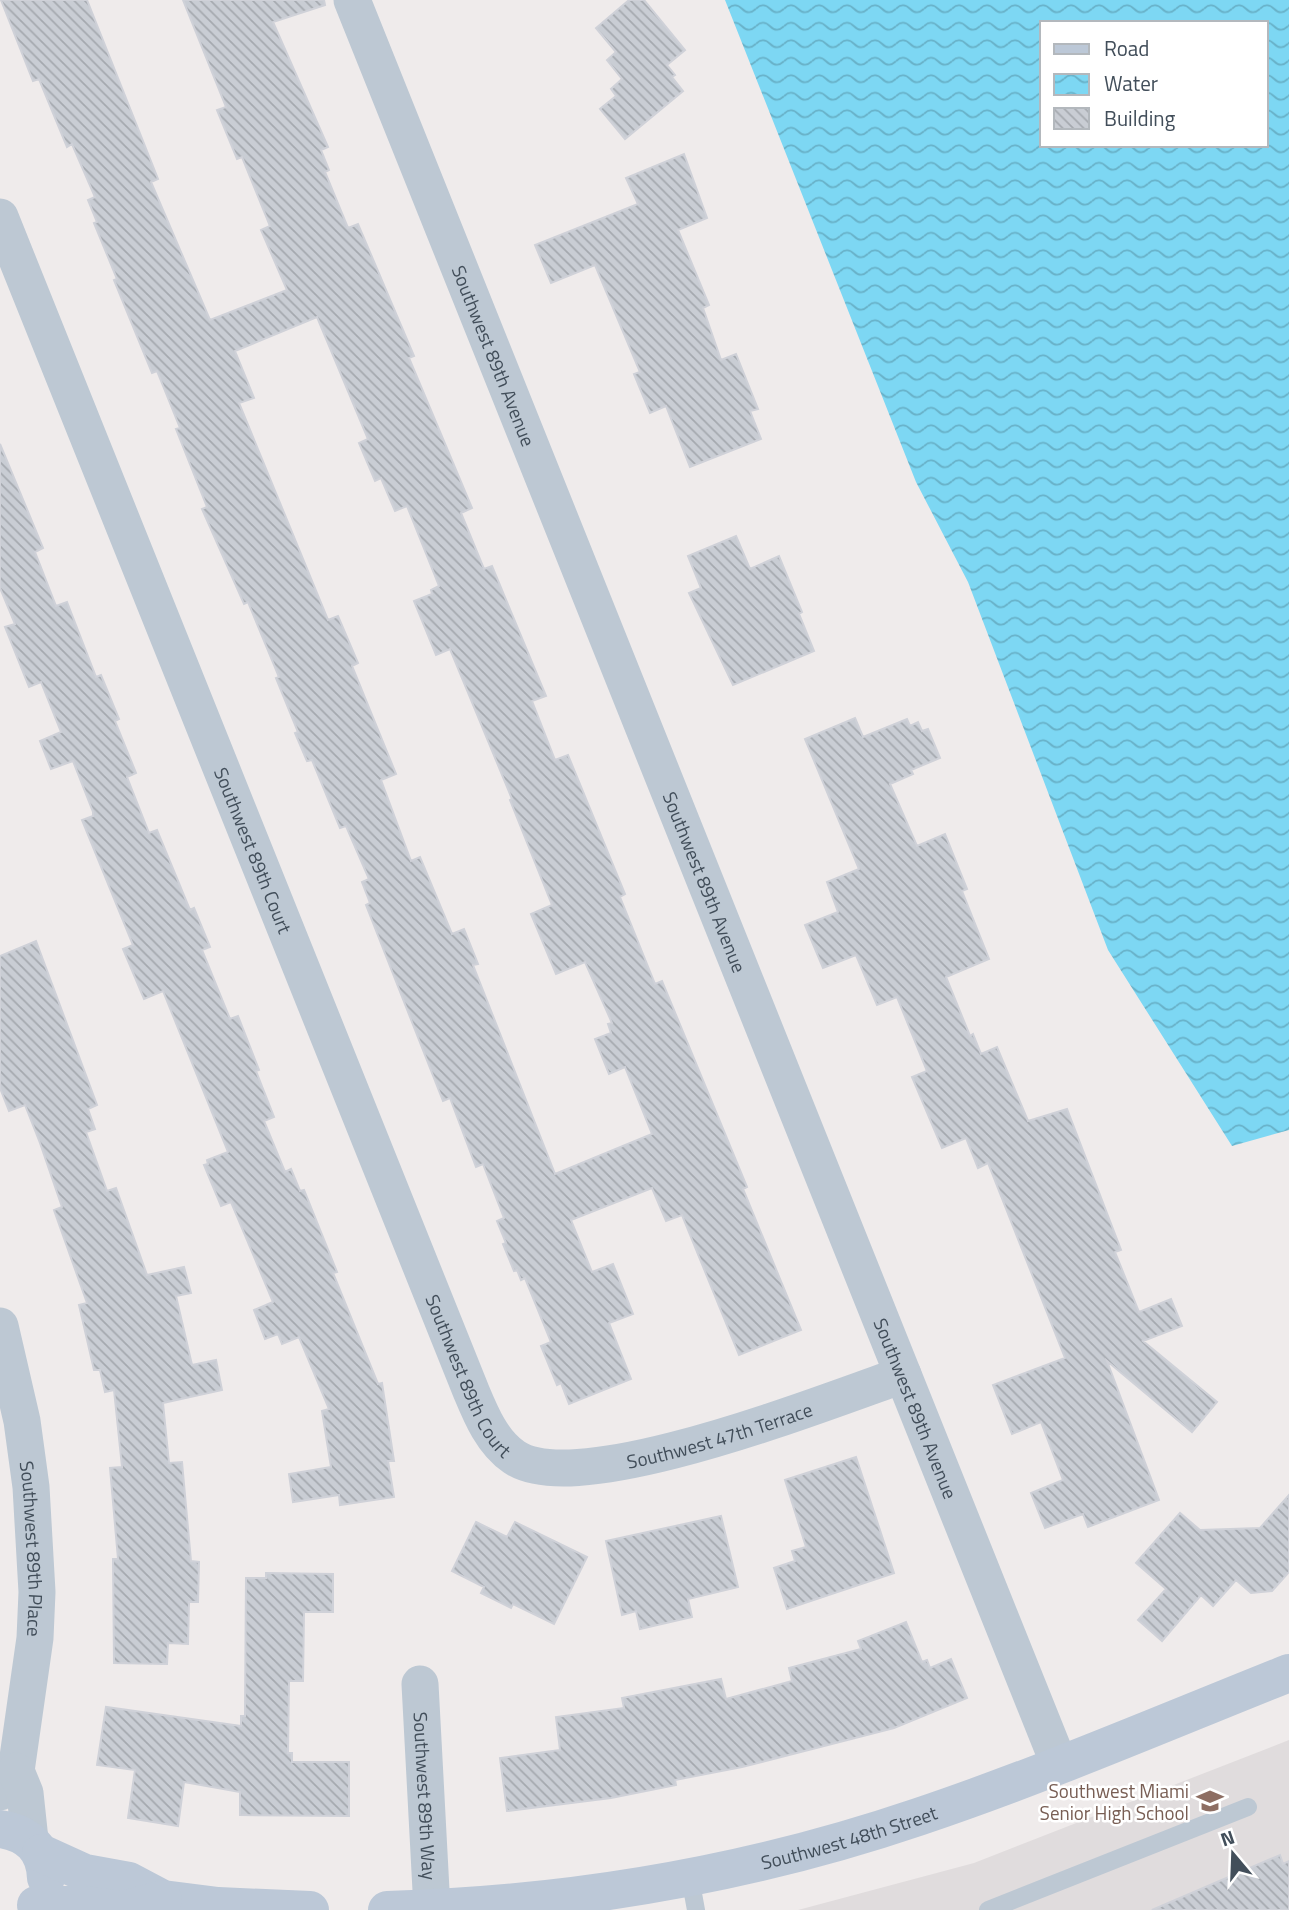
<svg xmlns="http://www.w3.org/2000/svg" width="1289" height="1910" viewBox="0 0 1289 1910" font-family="'Titillium Web',sans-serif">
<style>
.education{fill:#e0dcdd}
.water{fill:url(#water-waves);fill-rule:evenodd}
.building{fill:url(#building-back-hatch);stroke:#cfd1d8;stroke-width:2;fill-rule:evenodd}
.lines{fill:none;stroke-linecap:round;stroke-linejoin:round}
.lane{stroke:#bdc8d3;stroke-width:18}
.street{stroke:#bdc8d3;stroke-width:37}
.secondary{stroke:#bcc8d7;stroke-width:38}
.labels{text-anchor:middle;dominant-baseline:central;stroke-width:5;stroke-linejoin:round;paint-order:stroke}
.street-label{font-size:19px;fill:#424e5a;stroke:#fff}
.education-label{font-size:19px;fill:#785e54;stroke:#fff;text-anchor:end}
</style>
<defs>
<pattern id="water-waves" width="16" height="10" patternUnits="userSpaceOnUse" patternTransform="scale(1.75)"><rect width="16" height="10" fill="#7dd7f3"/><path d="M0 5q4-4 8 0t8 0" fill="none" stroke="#68b1c8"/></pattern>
<pattern id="building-back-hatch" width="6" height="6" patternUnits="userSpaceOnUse" patternTransform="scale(1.75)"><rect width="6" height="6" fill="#c9cdd4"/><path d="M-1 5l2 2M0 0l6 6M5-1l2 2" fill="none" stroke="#a5a9af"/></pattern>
</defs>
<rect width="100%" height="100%" fill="#efebeb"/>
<path class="education" d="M1289 1740V1910H798L974 1863Z"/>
<path class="water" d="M725 0H1289V1130L1232 1146 1108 950 968 582 916 482ZM1042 23H1266V145H1042Z"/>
<path class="building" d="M1 0H87L158 179 151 182 210 320 287 290 261 230 270 226 242 157 237 159 217 110 226 107 183 0H324L325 5 273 22 328 147 321 150 329 170 325 172 348 228 358 224 414 356 409 358 472 508 461 513 484 569 492 566 546 696 532 701 555 760 568 755 625 894 620 897 655 984 662 981 747 1187 743 1189 801 1330 739 1355 682 1215 666 1221 652 1188 571 1220 592 1272 613 1264 633 1314 609 1323 631 1379 569 1404 561 1383 557 1385 541 1346 551 1342 525 1278 521 1280 517 1270 514 1271 503 1244 506 1243 497 1221 504 1218 483 1164 476 1167 450 1098 443 1101 366 905 370 903 362 882 369 879 346 826 340 828 312 760 307 761 295 733 298 732 276 678 279 677 248 602 244 604 202 509 207 507 176 429 180 428 157 371 152 373 114 280 117 279 94 223 97 222 88 200 95 197 72 144 67 147 39 79 33 81ZM317 317 368 439 359 443 375 481 381 478 395 511 407 506 439 586 431 590 432 594 414 601 436 655 450 649 512 799 510 800 552 905 531 914 556 974 585 962 612 1023 608 1024 611 1033 595 1039 609 1074 625 1067 652 1134 555 1174 473 965 478 964 464 929 452 934 420 857 411 861 381 780 396 774 352 666 358 663 338 616 328 620 239 403 254 398 235 351Z
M629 0H644L685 50 667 65 675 75 672 77 683 91 625 139 600 109 616 96 611 89 622 79 607 60 616 52 596 28Z
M684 154 707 218 678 230 709 305 703 308 721 360 736 354 758 409 750 411 761 439 690 467 666 406 650 413 634 374 640 372 595 265 551 283 535 245 638 204 626 178Z
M0 444 43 548 35 552 56 606 67 602 96 677 101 675 119 719 115 721 136 773 127 777 149 833 157 830 190 910 194 908 210 947 202 950 230 1019 238 1016 259 1070 256 1071 274 1117 264 1121 285 1172 291 1169 300 1191 304 1190 337 1272 333 1273 378 1384 382 1383 394 1461H388L394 1497 340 1505 339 1495 293 1502 289 1474 331 1467 322 1411 329 1409 299 1337 282 1344 278 1334 265 1339 254 1310 273 1302 231 1202 221 1206 204 1165 208 1164 207 1160 228 1152 163 991 144 999 123 949 133 945 82 820 93 816V812L73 761 51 769 40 741 61 732 41 682 29 687 5 627 15 624 0 588Z
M736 536 750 569 779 556 802 612 799 614 814 651 733 685 689 593 701 588 688 556Z
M855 718 863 737 907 719 910 726 918 722 922 731 928 729 940 758 911 770 913 774 890 784 917 846 945 834 967 889 962 891 989 959 946 977 970 1036 973 1034 981 1054 997 1047 1028 1121 1067 1109 1121 1250 1115 1252 1139 1312 1171 1299 1182 1326 1143 1341 1217 1402 1192 1432 1107 1361 1159 1500 1088 1527 1083 1514 1045 1528 1031 1493 1063 1480 1041 1422 1012 1434 993 1385 1065 1358 988 1163 978 1168 966 1138 942 1148 912 1077 927 1071 897 997 877 1005 856 955 823 968 805 925 838 912 827 882 859 869 805 739Z
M36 941 97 1105 88 1109 95 1129 86 1132 107 1191 116 1188 147 1275 184 1267 191 1293 176 1296 192 1365 216 1360 222 1390 163 1403 169 1463 182 1462 191 1561 199 1562 198 1602H189L188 1644 168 1643 167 1664 114 1663 113 1559H118L110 1468 122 1467 114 1390 105 1392 100 1370H94L79 1305 87 1303 54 1210 62 1207 40 1143 25 1105 9 1111 0 1088V956Z
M856 1457 894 1573 787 1609 774 1568 795 1561 792 1551 806 1547 785 1480Z
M1289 1495V1572L1272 1591 1251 1593 1236 1580 1213 1606 1201 1595 1162 1641 1138 1620 1166 1589 1136 1563 1180 1513 1200 1530 1260 1528Z
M721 1516 738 1587 688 1599 692 1617 640 1629 636 1611 622 1615 606 1541Z
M476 1522 507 1537 515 1522 587 1557 554 1624 513 1604 511 1608 481 1593 484 1587 452 1571Z
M266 1573 333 1574V1612H304L303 1681H289L288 1753H292V1762H349V1816L240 1815V1792L184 1782 178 1826 128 1818 135 1770 97 1765 106 1707 241 1726V1716H245L246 1578H266Z
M906 1622 922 1662 927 1660 930 1668 951 1659 967 1698 894 1728 742 1767 675 1780 676 1785 611 1798 507 1811 500 1758 560 1750 556 1717 624 1708 622 1698 721 1679 726 1699 792 1681 789 1668 861 1649 858 1641Z
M1280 1855 1283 1864 1289 1861V1910H1152Z"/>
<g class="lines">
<path class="lane" d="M690 1877 696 1910
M988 1910 1248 1807"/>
<g class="street">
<path id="s1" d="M352 0 1059 1764"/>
<path id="s2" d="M0 217 471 1391C481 1415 492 1442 514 1457 578 1501 829 1400 903 1375"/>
<path id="s3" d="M0 1326 22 1421 31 1487 37 1592 35 1638 16 1771 0 1792"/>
<path id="s4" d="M420 1684 432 1909"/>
<path d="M16 1771 25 1793 30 1840"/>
</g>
<g class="secondary">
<path d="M0 1829C28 1833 45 1849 46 1878"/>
<path d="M41 1853 85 1873 129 1881 163 1899 218 1906 310 1910"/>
<path d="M36 1905H86L123 1910 163 1899"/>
<path id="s5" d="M387 1910C566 1905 747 1875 918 1817 1043 1775 1166 1722 1289 1673"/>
</g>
</g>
<defs>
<symbol id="school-bare" viewBox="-9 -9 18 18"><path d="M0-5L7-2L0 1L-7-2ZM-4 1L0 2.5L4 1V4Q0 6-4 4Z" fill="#8d6e63" stroke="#fff" stroke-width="2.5" paint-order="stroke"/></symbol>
</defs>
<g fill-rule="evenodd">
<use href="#school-bare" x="1191" y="1782" width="38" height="38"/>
</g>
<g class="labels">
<g class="street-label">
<text stroke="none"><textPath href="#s1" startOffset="383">Southwest 89th Avenue</textPath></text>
<text stroke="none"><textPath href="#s2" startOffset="682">Southwest 89th Court</textPath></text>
<text stroke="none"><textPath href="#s1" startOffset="950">Southwest 89th Avenue</textPath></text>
<text stroke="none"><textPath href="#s2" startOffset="1250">Southwest 89th Court</textPath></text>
<text stroke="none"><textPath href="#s1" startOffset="1517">Southwest 89th Avenue</textPath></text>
<text stroke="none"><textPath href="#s2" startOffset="1556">Southwest 47th Terrace</textPath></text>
<text stroke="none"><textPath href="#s3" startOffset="226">Southwest 89th Place</textPath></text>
<text stroke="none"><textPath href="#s4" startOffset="112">Southwest 89th Way</textPath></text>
<text stroke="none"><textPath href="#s5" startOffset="469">Southwest 48th Street</textPath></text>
</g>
<g class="education-label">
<text x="1189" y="1790">Southwest Miami<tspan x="1189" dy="22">Senior High School</tspan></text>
</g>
</g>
<rect x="1040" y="21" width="228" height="126" fill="#ffffff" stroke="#b3b8bd" stroke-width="2"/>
<rect x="1054" y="44" width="35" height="10" fill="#bcc8d7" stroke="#b3b8bd" stroke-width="2"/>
<text x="1104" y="56" font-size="21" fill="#424e5a">Road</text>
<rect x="1054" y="74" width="35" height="21" fill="url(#water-waves)" stroke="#b3b8bd" stroke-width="2"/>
<text x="1104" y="91" font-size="21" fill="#424e5a">Water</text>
<rect x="1054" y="108" width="35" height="21" fill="url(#building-back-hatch)" stroke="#b3b8bd" stroke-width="2"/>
<text x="1104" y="126" font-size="21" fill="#424e5a">Building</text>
<g transform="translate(1233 1854) rotate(341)" stroke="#ffffff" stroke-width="5" paint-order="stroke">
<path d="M0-5L12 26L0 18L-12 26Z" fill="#424e5a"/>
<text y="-10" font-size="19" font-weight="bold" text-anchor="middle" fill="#424e5a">N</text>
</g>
</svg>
